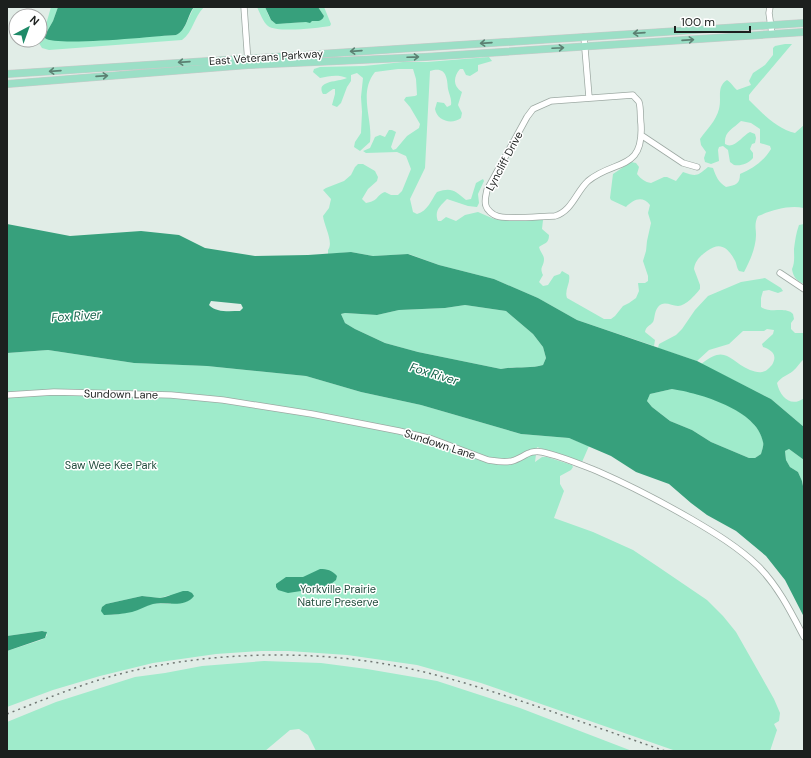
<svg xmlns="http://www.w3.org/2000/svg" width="811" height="758" viewBox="0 0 811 758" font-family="'DM Sans',sans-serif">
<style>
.green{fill:#9febcb;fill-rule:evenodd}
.water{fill:#37a07c;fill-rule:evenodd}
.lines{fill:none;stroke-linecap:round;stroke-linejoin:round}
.minor-casing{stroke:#9da9a3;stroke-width:7}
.major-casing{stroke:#c9c9c9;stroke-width:8}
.minor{stroke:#fff;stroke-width:5.5}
.major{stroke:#9bdfc6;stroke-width:7}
.rail{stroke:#717874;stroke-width:1.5;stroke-dasharray:2 4;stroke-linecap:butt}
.oneway{stroke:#5c8072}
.labels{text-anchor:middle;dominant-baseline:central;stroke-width:3;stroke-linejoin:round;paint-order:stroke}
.street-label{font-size:11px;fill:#1c201e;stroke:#fff}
.park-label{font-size:11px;fill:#255040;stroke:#fff}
.water-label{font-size:12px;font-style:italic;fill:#136249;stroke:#fff}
</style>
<rect width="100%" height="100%" fill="#e1ede7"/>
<path class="green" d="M51 7H58L53 21 45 35 144 37 176 35 184 28 194 7H204C194 17 193 32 182 40L49 50 42 48 37 40H40V31L47 21Z
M257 7H265C267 11 269 18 272 21 277 26 313 21 321 20L324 16 318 7H324L331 24 330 26C318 28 277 33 268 26 263 22 260 13 257 7Z
M785 44H792L753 90 749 95V100C762 113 777 129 795 133L804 125V208C788 205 773 210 758 216 754 224 756 228 756 235 756 247 750 261 744 272L739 271C736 267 737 263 734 259 727 246 719 242 707 251 700 256 695 261 694 269L700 285V289C696 294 686 306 678 306 671 306 664 300 658 307 654 312 655 318 653 322 650 326 646 326 645 332L655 340 654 346 577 320 538 298 494 279 439 265 409 254 373 256 351 252 328 254V250C334 242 324 226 323 216L329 208 331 199 323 190 326 188 344 181 351 175 355 167 358 164H363L375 171 378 177 377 181 368 189 362 199 366 203C379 201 376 195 385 192L391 195H398L402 191 411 169 406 156 397 152 366 153 363 151 370 148 375 137 380 135 385 137 389 130H392L396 132 391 147 393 150 396 149 407 136 419 128 420 124 410 107 404 100 406 97 415 96 417 95 416 79 413 69H398L375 72C358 93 373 119 370 142L360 151 354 147 355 142 361 133 362 112 361 97 363 78 357 73 351 75V81L347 87 341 103 337 107 332 105 335 94V89H333L326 94H323C315 80 340 82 347 78 338 74 329 76 320 78L313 72 314 69 320 67 364 66 403 62H427L489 57 492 61 478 65V71L470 76 466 75 463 69H460C453 77 453 86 462 92L458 105 462 113 461 118C452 125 437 121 435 109L437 102 444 103 447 107 451 105C452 99 449 94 448 89 447 77 446 66 430 71L425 168 410 199 413 212 417 214C428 211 431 200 437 192 452 187 455 191 466 200L471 199 476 183 483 179 484 181 478 194 479 203 477 207 468 206 447 199C440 206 434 211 438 221H441L446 217 456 221 465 215 478 212 494 219 506 220 541 219 543 220 542 229 549 235C549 244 544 243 539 247 540 252 544 255 544 259 544 267 539 267 543 275L539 282 543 286 548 285 554 276 560 274 562 271 569 275C571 283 564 290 567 298L604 319H611L615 316 623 306 629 303 636 298 639 291 638 283H645L648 281V276L643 261 646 251 647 241 651 223 648 213 650 205C642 195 633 200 626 207L611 200 610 198 613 174 631 162 636 163 639 167 637 174C641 179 645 182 651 183L664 177H667L676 181 683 172C697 177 697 176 708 167L713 168C716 176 718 182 726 187 736 185 740 184 740 174 752 169 764 161 771 149L770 146 760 143V129L751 123 741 121C733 129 724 131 725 144 734 150 743 135 750 132L755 134 756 138 755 143 752 144 750 149 753 153V158C748 164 741 166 734 165L730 162 728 150 723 146 719 147 718 150 719 161 711 164 705 162 704 158 706 152 701 145 700 139C707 129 716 121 719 109 722 98 716 87 727 80 732 83 733 87 737 90L751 85 749 81 753 73 765 65 773 55V48L775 46Z
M804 224V284C797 281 793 277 792 269 795 263 794 256 794 249 795 241 796 233 799 225Z
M765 278 781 288 783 291 778 293 769 290 763 291 761 298V307C771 314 785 306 793 314L794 319 791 323V329L795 333H804V359C800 362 797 368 793 371 788 375 781 377 777 383 780 397 791 408 804 398V427L771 399 701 364C726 344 728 360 750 370 754 371 758 373 762 372 767 371 769 368 772 365 778 355 772 350 763 347L762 344 773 334 774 330 767 329 764 331H743L729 344 709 350 697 361 658 348 659 344 676 335 682 329 695 310 708 296 741 282Z
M465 305 506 311 533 334 543 347 546 358 543 365C529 369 515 366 501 369L418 352 385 343 355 329 345 323 341 314 345 313 377 315 399 310 445 308Z
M48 350 134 363 207 366 306 376 361 392 421 405 521 434 569 438 589 446 582 462 537 447 535 462 542 457H547L572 465 573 467 571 470 560 476V484L564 491 554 518 593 532 633 550 657 566 707 600 723 616 736 632 774 699 780 713 779 721 774 724 777 730 770 751H676L481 683 417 665 347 655 289 651H261L216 654 153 663 100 676 53 690 7 707V651L41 640 45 638 47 635 45 631H42L7 636V353ZM170 595 171 604C165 604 158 603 152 604 135 609 123 616 104 615L106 604 142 596 160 598Z
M672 389C678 390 685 390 691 391 714 397 758 415 763 441 764 445 762 450 761 454L755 458H749L711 442 692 430 670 421 652 407 647 401 650 394Z
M789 449 804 460V491L802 481 798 472 790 467 786 460 785 451Z
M264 661 321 663 367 669 437 681 520 708 632 751H316L308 735 299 729 290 730 265 751H7V722L56 702 135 677 165 673 202 666Z"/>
<path class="water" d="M58 7H194C187 16 187 30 176 35 157 36 55 47 45 38V35L53 21Z
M265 7H318L324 16C322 22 317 21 312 21L310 23 306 22 276 24 271 20Z
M7 224 70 236 141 231 179 235 205 248 255 256 308 255 351 252 373 256 408 254 439 265 494 279 538 298 577 320 697 361 771 399 804 427V460L789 449 785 451 786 460 790 467 798 472 802 481 804 491V617L785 580 766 556 736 531 707 515 691 503 669 484 636 472 611 456 569 438 521 434 421 405 361 392 306 376 207 366 134 363 48 350 7 353ZM211 301 241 304 243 308 240 311C230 311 216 313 209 305ZM465 305 506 311 533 334 543 347 546 358 543 365C530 369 515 366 501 369L418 352 385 343 355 329 345 323 341 314 345 313 377 315 399 310 445 308ZM672 389C699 393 758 410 763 442 764 445 762 450 761 454L755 458H749L711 442 692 430 670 421 652 407 647 401 650 394Z
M320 569C327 569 332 570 337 576L336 580 327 587 288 593 278 590 276 587V584L286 577H303Z
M183 591H188L192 593 194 596C184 609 166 601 153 604 146 606 139 610 132 612 123 614 113 615 104 615L101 611 102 607 106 604 142 596 160 598 165 597Z
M42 631 47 632 45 638 7 651V636Z"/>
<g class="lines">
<defs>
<path id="minor" d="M244 7 248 63
M770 7 769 13 772 34
M584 37 589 97
M633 95C634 97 638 100 639 102 641 108 640 118 641 124 644 172 614 159 588 181 576 192 572 211 555 216 542 216 508 220 497 216 493 215 487 210 486 206 484 201 486 195 487 190L527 117 533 109 551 101Z
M641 135 683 163 697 167
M780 273 804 289
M7 395 54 392 171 395 223 400 312 414 399 431 432 439 488 460C495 461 503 463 512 461 523 458 530 449 542 452 561 456 579 464 597 471 629 485 660 501 691 519 715 533 738 547 758 566 778 586 791 612 804 637"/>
<path id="major" d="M7 74 804 23
M7 84 248 65 425 57 804 32"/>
</defs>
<use href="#minor" class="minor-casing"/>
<use href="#major" class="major-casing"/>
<use href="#minor" class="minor"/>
<use href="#major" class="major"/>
<path class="rail" d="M7 714C43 700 79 685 116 675 201 652 306 649 391 665 441 674 488 690 536 706 579 721 622 736 665 751"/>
</g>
<defs><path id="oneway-shaft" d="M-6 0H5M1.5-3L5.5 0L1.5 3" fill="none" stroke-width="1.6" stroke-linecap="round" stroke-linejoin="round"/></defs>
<g class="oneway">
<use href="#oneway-shaft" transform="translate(639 33) rotate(176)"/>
<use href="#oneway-shaft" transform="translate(688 40) rotate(-4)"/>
<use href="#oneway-shaft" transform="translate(486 43) rotate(176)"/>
<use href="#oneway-shaft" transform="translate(558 48) rotate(-3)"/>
<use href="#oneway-shaft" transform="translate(356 51) rotate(176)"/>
<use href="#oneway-shaft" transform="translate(413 57) rotate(-2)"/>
<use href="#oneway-shaft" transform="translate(184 62) rotate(176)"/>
<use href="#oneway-shaft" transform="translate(55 71) rotate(176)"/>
<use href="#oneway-shaft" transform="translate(102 76) rotate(-4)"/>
</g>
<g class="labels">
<g class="street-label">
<text transform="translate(266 57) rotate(-4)">East Veterans Parkway</text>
<text transform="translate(504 161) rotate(-62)">Lyncliff Drive</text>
<text transform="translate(121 394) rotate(1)">Sundown Lane</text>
<text transform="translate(440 444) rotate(18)">Sundown Lane</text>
</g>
<g class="park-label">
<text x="111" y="465">Saw Wee Kee Park</text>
<text x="338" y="589">Yorkville Prairie<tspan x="338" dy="13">Nature Preserve</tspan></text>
</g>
<g class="water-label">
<text transform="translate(76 316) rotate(-4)">Fox River</text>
<text transform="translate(434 374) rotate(17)">Fox River</text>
</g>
</g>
<rect width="811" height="758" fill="none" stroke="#1c201e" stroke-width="16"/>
<g transform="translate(28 28) rotate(41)"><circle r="19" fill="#ffffff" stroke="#a4a6a5"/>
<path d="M0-3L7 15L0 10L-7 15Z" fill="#1e8a68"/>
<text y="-6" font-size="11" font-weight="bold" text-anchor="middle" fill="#1c201e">N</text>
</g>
<path d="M675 26v6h75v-6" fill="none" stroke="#1c201e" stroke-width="2"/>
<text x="681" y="26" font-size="12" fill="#1c201e" stroke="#ffffff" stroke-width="3" paint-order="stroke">100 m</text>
</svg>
